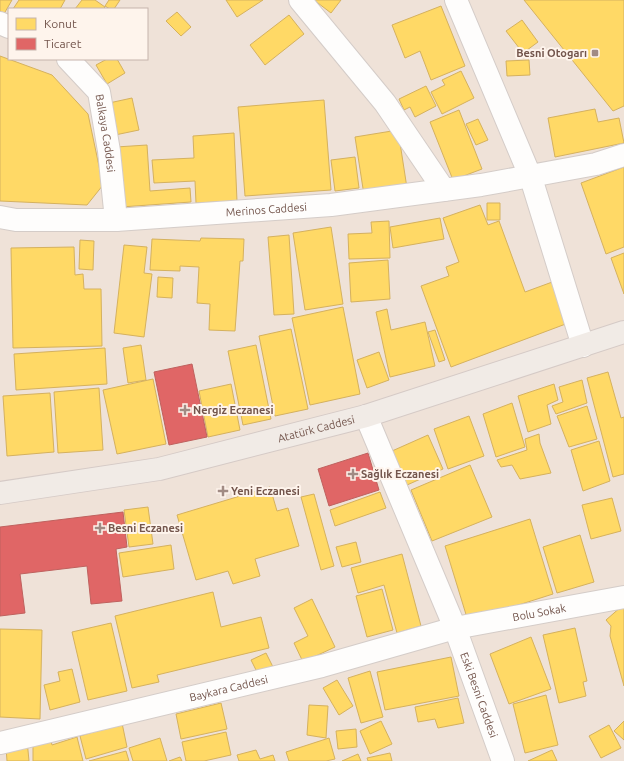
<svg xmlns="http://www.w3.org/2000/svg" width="624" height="761" viewBox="0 0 624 761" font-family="Ubuntu,sans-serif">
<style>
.residential{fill:#efe2d8;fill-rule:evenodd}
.homes{fill:#ffd966;stroke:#d5b15e}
.shops{fill:#e06666;stroke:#bf615e}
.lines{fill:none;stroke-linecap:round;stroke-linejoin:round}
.minor-casing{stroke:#d4ccc8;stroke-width:24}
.major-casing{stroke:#d5cac6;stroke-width:24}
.minor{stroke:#fefdfc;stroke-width:22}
.major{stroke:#f1ebe6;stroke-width:22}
.poi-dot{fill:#a18b84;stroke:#fef4ec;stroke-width:1.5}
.labels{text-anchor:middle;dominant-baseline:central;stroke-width:4;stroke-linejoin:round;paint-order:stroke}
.poi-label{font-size:11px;font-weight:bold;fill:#73554c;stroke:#fef4ec;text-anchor:start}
.street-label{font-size:11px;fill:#73554c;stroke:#fef4ec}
</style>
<rect width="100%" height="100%" fill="#f6f0eb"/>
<path class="residential" d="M0 0H624V761H0ZM9 9H147V59H9Z"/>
<path class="homes" d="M0 0H12L1 19 0 18Z
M19 0H65L60 9H13Z
M82 0H95L105 7 103 9H75Z
M109 0H120L114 9H110L105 6Z
M226 0H263L237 17Z
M314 0H341L331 13Z
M524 0H624V106L613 111Z
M441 6 465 66 431 80 420 51 405 58 392 25Z
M177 12 191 27 181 36 166 21Z
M289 15 304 34 265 65 250 45Z
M522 20 538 42 523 53 506 31Z
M0 56 52 75 88 114 103 185 87 205 0 201Z
M107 59H117L125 73 107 84 96 65Z
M529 60 530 75 507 76 506 61Z
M461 71 474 98 442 114 431 92 445 85 442 80Z
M426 86 436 106 415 117 410 107 404 110 399 99Z
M132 98 139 130 115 135 109 103Z
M324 100 331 190 245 196 238 107Z
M595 109 598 122 619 118 624 143 555 157 548 118Z
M459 110 482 169 453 180 430 122Z
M478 119 488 140 476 145 466 124Z
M398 130 407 188 364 195 355 137Z
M234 133 237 201 196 203 195 181 154 183 152 160 194 158 193 136Z
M147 145 150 191 190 188 191 202 121 207 116 147Z
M355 157 359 188 335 191 331 160Z
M624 167V247L606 254 581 183Z
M487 203H500V220H487Z
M480 205 488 225 499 221 525 292 555 281 571 322 451 367 421 286 449 276 446 267 459 262 443 218Z
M440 218 444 239 393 248 390 227Z
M389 221 390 258 349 259 348 234 372 233 371 222Z
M331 227 343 304 305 310 293 233Z
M289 235 294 314 274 315 268 237Z
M201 238 244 239 243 261H240L235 331 209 330 210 304 197 303 199 267 180 266V271L150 270 152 239 200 241Z
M80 240 94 241 93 270 79 269Z
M124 245 147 247 144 273 152 274 144 337 114 333Z
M74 247 75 275 83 274 84 289H101L102 346 13 348 11 248Z
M624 253V294L611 258Z
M388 260 390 299 351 302 349 263Z
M158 277 173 278 172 298 157 297Z
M343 307 360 394 310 405 292 318Z
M387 309 391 330 425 322 435 366 390 377 376 312Z
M291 329 308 409 275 416 259 336Z
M435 330 445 360 439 362 428 332Z
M141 345 146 380 128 383 123 348Z
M256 345 271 419 243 425 228 351Z
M105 348 107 384 16 390 14 354Z
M379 352 389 380 367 388 357 360Z
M608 372 621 418 624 417V474L613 477 587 378Z
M153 379 166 444 117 454 103 390Z
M582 380 587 403 556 414 552 406 563 402 559 387Z
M231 384 240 430 208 437 199 391Z
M554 384 558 400 547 405 551 424 528 432 518 396Z
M99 388 103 450 58 453 54 392Z
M50 393 54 452 7 456 3 396Z
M512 403 525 447 496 457 483 414Z
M587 406 597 439 569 447 557 416Z
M469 416 484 456 448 469 434 429Z
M539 434 540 443 551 473 520 479 512 465 501 467 497 460 527 450 525 439Z
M428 435 443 469 407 485 392 451Z
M599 441 610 481 583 491 571 450Z
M470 465 492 517 432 541 411 490Z
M270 487 277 511 288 508 299 546 255 559 260 576 233 584 228 571 196 580 177 515Z
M380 492 386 508 335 526 330 510Z
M314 494 334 566 321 570 301 497Z
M612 498 621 531 591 539 582 505Z
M148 507 153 544 129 547 124 510Z
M530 519 553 594 468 621 445 546Z
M580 535 594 582 557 593 543 547Z
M356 542 361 562 342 567 336 547Z
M171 545 174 569 123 577 119 553Z
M402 554 421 626 397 633 384 585 358 593 351 568Z
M382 589 393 630 367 637 356 596Z
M213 592 221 627 261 617 269 648 157 675 159 682 132 688 115 616Z
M312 599 335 647 303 662 294 643 308 636 294 608Z
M622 606 624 608V686L610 636 611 626 606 620Z
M111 623 127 691 88 700 72 632Z
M575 628 587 681 583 682 586 696 559 703 543 635Z
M0 629 42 630 40 719 0 717Z
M531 637 551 689 509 704 490 654Z
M266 653 273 667 258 674 251 660Z
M451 657 459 696 385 710 377 672Z
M72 669 80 702 50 710 44 685 60 681 58 672Z
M370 671 383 717 361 723 348 678Z
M337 680 353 706 339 715 323 688Z
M546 695 558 745 525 753 513 704Z
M458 698 464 723 438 728 435 719 418 722 415 707Z
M221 703 227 729 181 739 176 714Z
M309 705 328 706 326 738 307 735Z
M381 721 392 744 370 754 360 731Z
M624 721V740L614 731Z
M122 723 127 747 86 759 80 736Z
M609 725 621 748 601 758 589 736Z
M356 729 357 747 338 749 336 731Z
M226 732 231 755 204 761H186L182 742Z
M49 734 52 745 77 737 83 761H33V739Z
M160 738 167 761H133L129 748Z
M329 738 335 759 326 761H289L286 752Z
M27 740 29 761H7L6 747Z
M256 750 260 759 273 755 275 761H239L237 755Z
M552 750 557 761H528Z
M126 751 129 761H89Z
M390 753 392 761H368L367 758Z
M358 754 361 761H342Z
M180 757 182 761H169Z"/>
<path class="shops" d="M192 364 207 437 169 445 154 372Z
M368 453 379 490 329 506 318 469Z
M123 512 127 547 116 549 122 601 91 604 87 566 20 574 25 613 0 616V527Z"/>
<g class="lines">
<defs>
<g id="minor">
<path d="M300 0 385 103 444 190"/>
<path d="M456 0 531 178 583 346"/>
<path d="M0 23 9 27"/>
<path id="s1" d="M68 59 99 92 109 151 116 220"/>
<path id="s2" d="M0 217 16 220H116L331 205 481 185 596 164 624 155"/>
<path id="s3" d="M366 416 455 628 503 761"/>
<path id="s4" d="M0 743 322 666 455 628 624 597"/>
</g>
<g id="major">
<path id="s5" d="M0 493 159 469 366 416 624 332"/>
</g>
</defs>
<use href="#minor" class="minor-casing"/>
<use href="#major" class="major-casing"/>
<use href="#minor" class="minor"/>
<use href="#major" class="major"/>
</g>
<g class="poi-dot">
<rect x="591" y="49" width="8" height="8" rx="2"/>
<path d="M183 404h4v4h4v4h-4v4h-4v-4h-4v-4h4z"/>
<path d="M351 468h4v4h4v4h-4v4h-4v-4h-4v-4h4z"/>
<path d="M221 485h4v4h4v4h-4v4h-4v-4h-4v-4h4z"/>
<path d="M98 522h4v4h4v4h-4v4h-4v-4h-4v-4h4z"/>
</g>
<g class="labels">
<g class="poi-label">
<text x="587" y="53" text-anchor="end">Besni Otogarı</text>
<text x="193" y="410">Nergiz Eczanesi</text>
<text x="361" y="474">Sağlık Eczanesi</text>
<text x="231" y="491">Yeni Eczanesi</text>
<text x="108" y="528">Besni Eczanesi</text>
</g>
<g class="street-label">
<text stroke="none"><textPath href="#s1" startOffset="87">Balkaya Caddesi</textPath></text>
<text stroke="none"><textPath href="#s2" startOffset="267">Merinos Caddesi</textPath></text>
<text stroke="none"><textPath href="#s5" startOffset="323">Atatürk Caddesi</textPath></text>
<text stroke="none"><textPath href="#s4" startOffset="555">Bolu Sokak</textPath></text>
<text stroke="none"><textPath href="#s4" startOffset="235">Baykara Caddesi</textPath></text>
<text stroke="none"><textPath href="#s3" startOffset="301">Eski Besni Caddesi</textPath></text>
</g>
</g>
<rect x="8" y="8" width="140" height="52" fill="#fef4ec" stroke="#c6b4ac"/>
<rect x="16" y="18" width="20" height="12" fill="#ffd966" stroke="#c6b4ac"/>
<text x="44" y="28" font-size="12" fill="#73554c">Konut</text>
<rect x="16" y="38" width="20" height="12" fill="#e06666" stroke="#c6b4ac"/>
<text x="44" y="48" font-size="12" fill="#73554c">Ticaret</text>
</svg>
